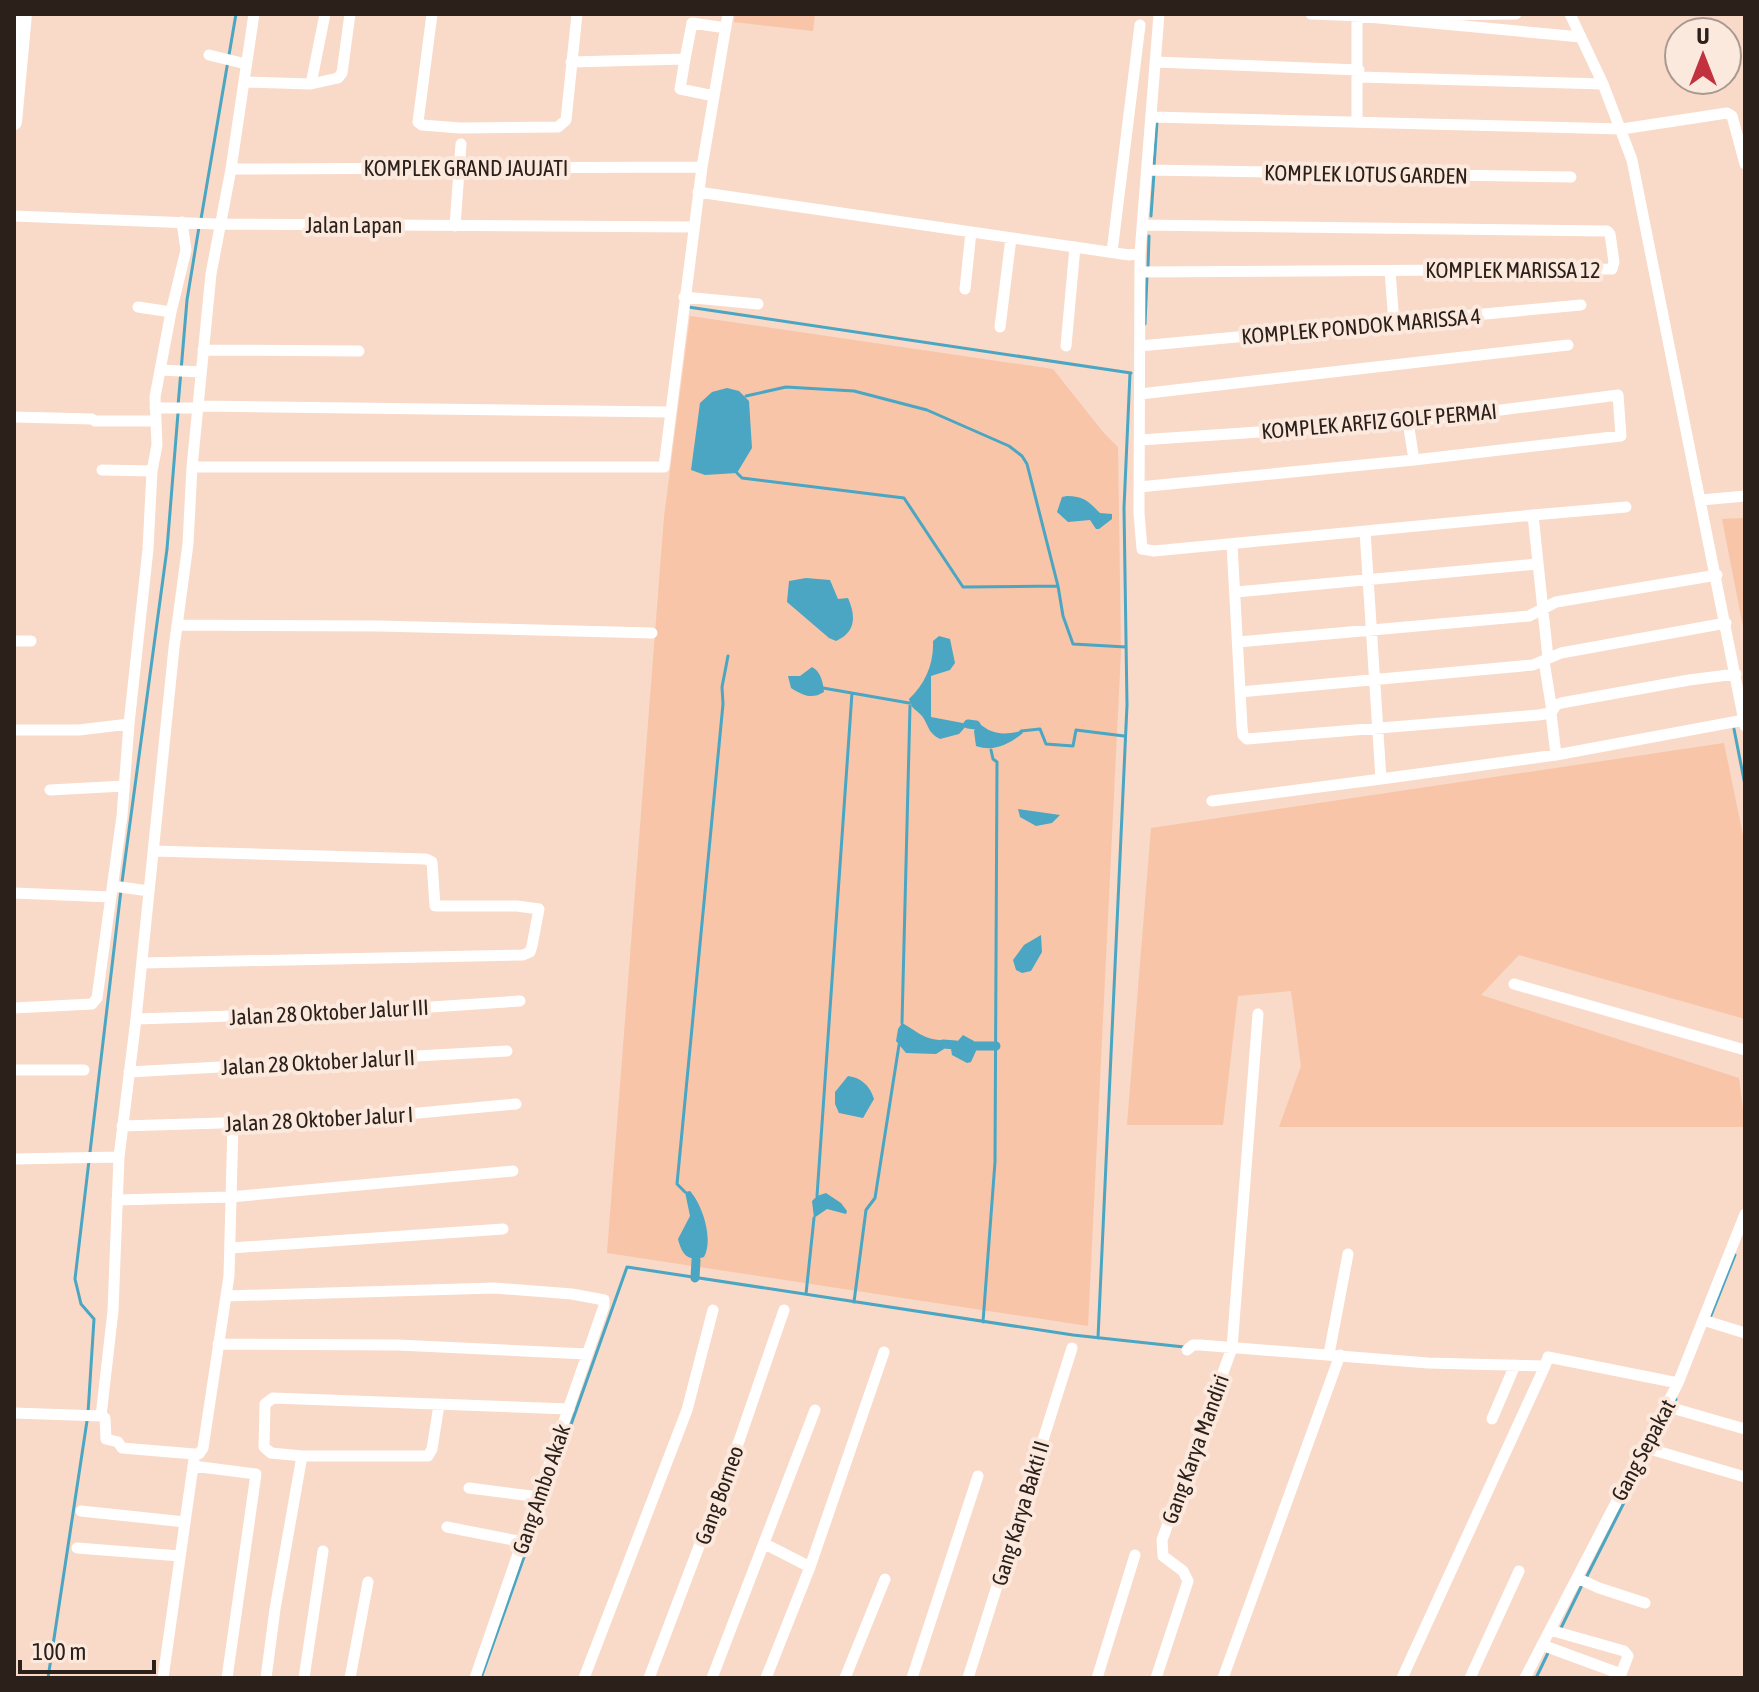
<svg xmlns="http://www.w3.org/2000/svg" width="1759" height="1692" viewBox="0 0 1759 1692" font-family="'Asap Condensed',sans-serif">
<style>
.green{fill:#f8c5a9}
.water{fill:#4aa6c2}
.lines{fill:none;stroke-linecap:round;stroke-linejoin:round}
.stream{stroke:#4aa6c2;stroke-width:3}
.canal{stroke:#4aa6c2;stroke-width:9}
.street{stroke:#fff;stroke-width:11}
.secondary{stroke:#fff;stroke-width:16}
.labels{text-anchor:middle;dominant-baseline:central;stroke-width:8;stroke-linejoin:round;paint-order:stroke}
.street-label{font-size:22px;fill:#2c201a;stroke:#fce9de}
</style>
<rect width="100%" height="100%" fill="#f9d9c7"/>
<path class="green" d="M735 14H815L813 31 734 22Z
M690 316 1053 369 1103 432 1118 447 1121 651 1088 1326 607 1253 664 517Z
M1745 518V637L1722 519Z
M1724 743 1745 845V1019L1519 955 1481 995 1739 1078 1745 1127H1279L1301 1066 1291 991 1238 996 1223 1125H1127L1151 828Z"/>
<path class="water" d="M727 388 739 391 749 401 752 448 737 473 705 475 691 470 700 403 712 392Z
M1067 496C1084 496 1089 502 1100 513L1112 514V519L1099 529H1096L1090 520 1068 522 1057 512 1062 497Z
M806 578 830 580 838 599 848 598C856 616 856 632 836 641L829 638 787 602 789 581Z
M939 636 950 639 955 663 950 670 931 676V717L968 724 959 734 940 739C928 733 929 726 922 716 916 709 911 709 909 699 925 684 934 664 933 641Z
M812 667C821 672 823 682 824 692 811 700 803 695 791 688L788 676H800Z
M979 723C992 735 1004 735 1021 731L1023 733C1008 745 994 752 976 746L974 731Z
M1018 809 1060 815 1052 823 1036 826 1020 817Z
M1041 935 1042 952 1031 971 1022 973 1016 970 1013 960 1024 945Z
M902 1023C917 1031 923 1039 940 1040L944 1049 936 1054 906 1053 896 1041 898 1029Z
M963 1035 974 1041 976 1051 971 1062 967 1063 952 1055 951 1049Z
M848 1076C862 1078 870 1086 874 1099L863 1118 839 1113 835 1104V1092Z
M690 1191C702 1204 714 1239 704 1257 688 1262 682 1255 678 1239L690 1216 685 1192Z
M826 1193 841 1203 847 1211 846 1214 827 1209 814 1218 812 1201 817 1196Z"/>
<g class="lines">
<path class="stream" d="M1154 166 1157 122
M1151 216 1154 173
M201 219 236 14
M1148 268 1149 236
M688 307 1131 373
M1145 324 1147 276
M746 396 786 387 854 391 927 410 1009 446 1022 456 1027 464 1058 586 1063 616 1073 644 1126 647
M178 406 187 300 199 227
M737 473 742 478 904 498 963 587 1058 586
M823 688 909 703
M1734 729 1745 785
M1021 731 1040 729 1046 744 1073 746 1076 730 1124 736
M122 882 167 549 178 413
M902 1023 910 706
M685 1192 677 1184 723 704 722 687 728 656
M817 1196 852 693
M806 1294 814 1218
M854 1302 866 1210 875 1198 899 1045
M1710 1318 1735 1255
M983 1322 995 1162 997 762 993 759 991 750
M1098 1338 1127 705 1124 508 1130 373
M88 1413 94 1319 81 1304 75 1279 121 890
M1653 1446 1676 1399
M1586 1578 1649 1453
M1561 1628 1582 1585
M48 1678 87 1421
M481 1678 627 1267 1073 1335 1184 1347
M1536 1678 1548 1653"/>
<path class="canal" d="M968 724 976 725
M943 1044 956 1045
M975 1046H996
M695 1278 696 1260"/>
<path class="street" d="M432 14 418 122 422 125 460 128 558 127 566 120 577 14
M1311 14 1364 16
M1570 14 1603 84 1632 160 1745 726
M1417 15 1516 14
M1357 16 1581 37
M1357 16V121
M209 55 246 64
M685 59 680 89 714 96
M571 62 685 59 692 23 726 28
M1155 62 1359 70
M1359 77 1603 84
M244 82 311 84 338 78 342 73 350 14
M311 84 325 14
M1152 117 1622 129 1727 113 1732 116 1745 164
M231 169 702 167
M1148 170 1571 177
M698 192 1129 255 1140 253 1159 14
M14 216 216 224 693 227
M455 226 461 144
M1112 252 1140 25
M1140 253 1139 513 1142 549 1154 551 1533 515 1548 658
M1390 271 1394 323
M1140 272 1612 269 1614 262 1610 234 1607 231 1144 225
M965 289 971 232
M684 297 758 304
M138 307 171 312
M1000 327 1011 238
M1066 346 1075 247
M1140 346 1581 305
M203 350 359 351
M160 370 201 372
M1140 394 1568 345
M198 406 670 412
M155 408H198
M14 417 92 419
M95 421H156
M1140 440 1408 422 1618 395 1621 436 1414 460
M192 467H664L702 167 728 14
M102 470 152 471
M1139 487 1414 460 1408 422
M1701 500 1745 496
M1533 515 1626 507
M1365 531 1381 779 1556 755 1744 720
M1232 544 1242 727 1243 735 1247 739 1538 715 1551 713 1556 705 1561 703 1689 680 1736 674
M1236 592 1537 564
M177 625 379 626 652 633
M14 641H31
M1238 642 1529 616 1556 602 1717 575
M1544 661 1552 711
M1240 692 1533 665 1561 653 1726 623
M1551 713 1556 755
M14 730H79L129 724
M50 790 124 786
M1212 801 1381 779
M113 886 149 891
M14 893 111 897
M142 963 523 955 530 952 532 946 539 909 517 906H435L432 862 426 859 153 851
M1514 984 1745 1050
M14 1008 92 1004 97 998 122 816 129 724 148 549 152 471 157 445 155 397 171 312 186 250 182 222
M136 1019 357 1012 520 1001
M14 1070H84
M129 1072 507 1051
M233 1123 229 1276 203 1448 199 1454H194L122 1448 118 1442 106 1439 105 1418 101 1416 113 1311 119 1157 136 1019 174 648 188 544 192 467 211 274 231 169 254 14
M122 1126 354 1119 516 1104
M14 1159 119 1157
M117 1200 230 1197 513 1171
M231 1248 503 1229
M226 1296 494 1288 572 1294 604 1300V1306L475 1678
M1703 1320 1745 1333
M218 1344 398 1345 587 1354
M1187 1350 1193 1345H1200L1428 1363 1545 1366 1402 1678
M1329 1354 1348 1254
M1545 1366 1548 1357 1678 1383
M439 1405 432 1449 428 1456H302L271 1453 264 1447 265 1404 273 1398 569 1409
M1665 1406 1745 1429
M14 1413 101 1416
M1492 1419 1515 1365
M1643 1447 1745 1477
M193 1466 256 1474 227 1678
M469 1488 539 1497
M81 1511 185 1522
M447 1527 523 1542
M765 1544 810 1567 766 1678
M77 1548 180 1556
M810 1567 884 1352
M1577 1578 1599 1588 1645 1603
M1542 1645 1621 1674 1628 1656 1624 1651 1550 1630
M163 1678 194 1459
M266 1678 275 1609 302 1456
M304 1678 323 1551
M350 1678 368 1582
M584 1678 687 1410 713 1310
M649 1678 739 1441 784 1310
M712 1678 815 1410
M845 1678 885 1579
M912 1678 978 1476
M968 1678 1072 1348
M1097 1678 1135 1555
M1156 1678 1188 1581 1183 1571 1163 1556 1162 1540 1232 1348 1258 1014
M1223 1678 1340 1355
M1470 1678 1519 1571
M1525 1678 1678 1383 1745 1214"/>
<path class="secondary" d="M14 122 24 14"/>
</g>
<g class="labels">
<g class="street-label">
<text x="466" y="168">KOMPLEK GRAND JAUJATI</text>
<text transform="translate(1366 174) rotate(1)">KOMPLEK LOTUS GARDEN</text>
<text x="354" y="225">Jalan Lapan</text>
<text x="1513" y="270">KOMPLEK MARISSA 12</text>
<text transform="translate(1361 326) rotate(-5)">KOMPLEK PONDOK MARISSA 4</text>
<text transform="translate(1379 421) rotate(-5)">KOMPLEK ARFIZ GOLF PERMAI</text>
<text transform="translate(329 1012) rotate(-3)">Jalan 28 Oktober Jalur III</text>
<text transform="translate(318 1062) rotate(-3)">Jalan 28 Oktober Jalur II</text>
<text transform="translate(319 1119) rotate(-3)">Jalan 28 Oktober Jalur I</text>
<text transform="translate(1195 1449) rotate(-70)">Gang Karya Mandiri</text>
<text transform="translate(1643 1450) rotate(-62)">Gang Sepakat</text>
<text transform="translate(541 1489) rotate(-71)">Gang Ambo Akak</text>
<text transform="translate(719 1495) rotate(-70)">Gang Borneo</text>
<text transform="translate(1020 1513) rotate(-73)">Gang Karya Bakti II</text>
</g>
</g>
<rect width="1759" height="1692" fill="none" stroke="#2c201a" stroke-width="32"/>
<g transform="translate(1703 56)"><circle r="38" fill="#fce9de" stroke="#a99990" stroke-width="2"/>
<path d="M0-6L14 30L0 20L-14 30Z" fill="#c2323e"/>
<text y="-12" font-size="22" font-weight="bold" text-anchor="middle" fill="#2c201a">U</text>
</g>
<path d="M20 1660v12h134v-12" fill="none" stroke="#2c201a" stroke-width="4"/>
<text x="32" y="1660" font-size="24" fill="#2c201a" stroke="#fce9de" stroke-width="6" paint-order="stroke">100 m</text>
</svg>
